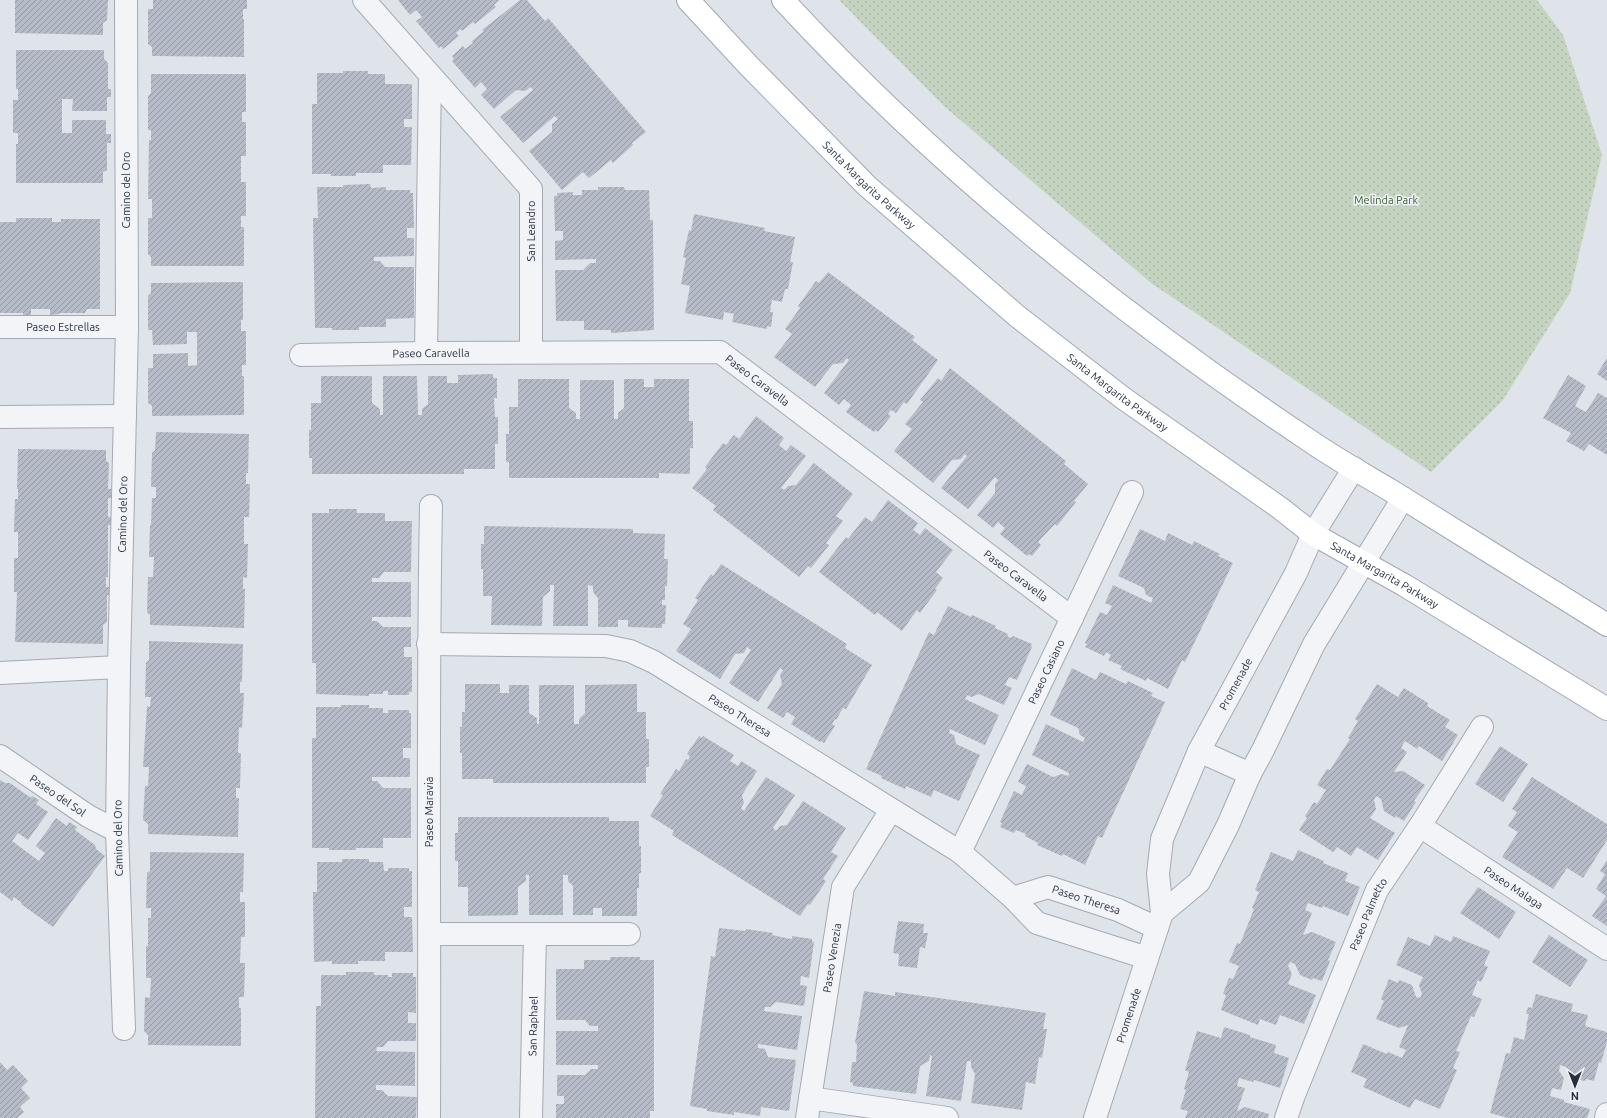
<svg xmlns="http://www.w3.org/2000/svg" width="1607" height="1118" viewBox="0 0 1607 1118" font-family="Ubuntu,sans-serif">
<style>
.park{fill:url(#park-dots)}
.building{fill:url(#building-hatch)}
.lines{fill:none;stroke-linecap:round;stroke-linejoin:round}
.minor-casing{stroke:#a4aab4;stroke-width:24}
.major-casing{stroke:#9ea8b6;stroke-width:24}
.minor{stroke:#f2f4f8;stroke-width:22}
.major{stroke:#fff;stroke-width:22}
.labels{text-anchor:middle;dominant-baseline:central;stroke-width:3;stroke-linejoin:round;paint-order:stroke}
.street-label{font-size:11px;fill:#273142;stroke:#eff2f7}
.park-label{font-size:11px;fill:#3b5f33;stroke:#eff2f7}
</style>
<defs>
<pattern id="park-dots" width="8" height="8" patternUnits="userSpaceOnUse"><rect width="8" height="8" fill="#c5d4c0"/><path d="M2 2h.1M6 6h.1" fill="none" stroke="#a9b6a6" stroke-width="1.8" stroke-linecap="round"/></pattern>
<pattern id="building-hatch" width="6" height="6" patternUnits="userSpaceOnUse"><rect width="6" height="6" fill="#b6bcc7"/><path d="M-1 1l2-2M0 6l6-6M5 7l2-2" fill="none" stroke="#9499a3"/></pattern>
</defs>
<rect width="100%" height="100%" fill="#dfe3ea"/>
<path class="park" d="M839 0H1537L1563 35 1602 155 1570 293 1503 400 1431 472 1151 283 945 107Z"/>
<path class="building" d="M15 0H108L107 20 103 23V35L15 33Z
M153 0H247V9H243V19H244V57L152 56V47L148 44V9H153Z
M398 0H499L494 5 496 7 475 24 473 22 462 31 461 29 456 33 459 36 443 49 441 46 439 48 416 21 422 17 416 10 410 15Z
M520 0H527L545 21 548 18 646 132 632 143 633 145 613 163 611 160 589 178 583 172 562 190 529 151 552 132V124L558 119 555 116 523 143 500 117 533 90 531 87 525 91 516 90 494 109 481 95 487 89 481 82 475 88 452 61 454 59 452 56 463 46 465 49 473 43 472 41 484 31 482 30Z
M16 50H104V59L108 63V89H111V97H107V111H72L73 99H62V133H72V120H106V134H111V143H107V170L103 172V183H16V144H18V133H13V100H18V89H16Z
M343 71H368V74H385V84H412V119H404V127H412L411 165H383V173H356V176H331V174H312V104H317V73H343Z
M151 74H246V112H242V122H246V156H241V182H246V216H241V227H244V266H151V257L148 254V218H152V199H148L149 140H151V130H148V96L151 93Z
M370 184 371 188 386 187V190H410V193H413L414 228H407V238H414V256L374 257V261H380L385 267H414V318L386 319V327H359V330H332V328H315L313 218H318L317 187H343V185Z
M598 187H624L625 190H649L650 220H653L654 330 611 333V330H584V321H556L555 270H583L590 263H596V259L555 260V241L563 240V231H555L554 196H557V193L573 192V195H582V190H598Z
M694 214 765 228 764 231 795 237 790 262H793L788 289H785L782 302 772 300 770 312H773L771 327 767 326V329L732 322 734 314 724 312 723 320 685 313 690 286 681 284 686 258 683 257 689 230 691 231Z
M16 218H52V222H61V219H100V309H87L85 313H59V314L50 315V309H31V315H23V313H0V222H16Z
M828 272 915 337 912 340 938 360 907 404 904 402 896 413 891 410 888 414 891 416 878 432 876 430 874 432 846 412 851 405 844 399 839 405 824 393 849 360 847 358 843 363 833 364 815 387 774 357 792 334 785 329 800 308 798 306 816 281 819 283Z
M243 282V320H241V331H246V365H242V376H244V415L152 416V406L148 403V368H153V354L188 353V366L197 365V332H187V344L153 345 152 330H148V296L151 293V283Z
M1607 358V381L1597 374Z
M950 368 1066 461 1064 464 1088 484 1074 501 1076 502 1057 526 1055 524 1038 542 1041 545 1032 556 1029 554 1027 556 1000 534 1005 528 998 522 993 528 977 515 995 493V484L998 480 995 477 968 509 941 488 967 456 965 454 961 459 952 460 933 483 894 451 912 429 905 424 923 402 920 400 938 378 941 381Z
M493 374V378H497V398H494L495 417H498V444H495V469H464V474H312V458H309V430H311V403H321V376H372V403L380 409V415H383V376H417L418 415H422V409L428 404V376H447V383H458V375Z
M1568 375 1586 386 1575 406 1586 412 1598 393 1607 398V455L1589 444 1584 451 1566 441 1571 433 1543 418Z
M518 379H569V408L576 413V419H580V380H614V419H618V413L624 408V379H644V387H654V379H689V421H693V448H690V474L659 473V478H509V462H506V434H509V407H518Z
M756 416 784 438 779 445 786 451 791 445 806 456 781 488 784 490 788 486 796 485 814 463 853 494 836 516 843 521 826 543 829 545 811 568 808 566 799 577 713 510 716 506 692 488 707 469 705 467 723 443 726 445 734 435 739 439Z
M156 432 249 434 248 473H246V484H250L249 517H244V544H248L247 578 243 577V589H245L244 628 150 625V615L147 612 148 577H153L154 557H149L150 525H151L152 498H156V487H151L152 453 155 450Z
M18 449 106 450V461L109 463 108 489H111V498H108V517H111V525H108V577H106V587H110V595H107V622L103 625V644L15 642 17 592H14V558H18V532H14L15 499H18V489H17Z
M888 500 918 523 913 530 920 535 925 528 953 550 936 572 943 578 935 589 937 590 920 613 917 610 902 631 877 612 875 615 819 572 846 537 848 539 865 517 872 522Z
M329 509H357V513H385V521H412L411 572H384L379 578H372V582H411V617H372V621H377L383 627H411V647H404V657H412V692H409V695H388V691H383V694H369V696L316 694V663H312V513H329Z
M484 526 633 529V533L665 534 664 559H668L667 586H665V600H662V605H666L665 624H662V628L628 627V620H618V627H598V598L593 592V586L588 585V626H553L554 585H550V591L543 597 542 626 491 625 492 596H483V569H481V544H484Z
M1140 529 1165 541 1168 533 1192 545 1194 541 1220 554 1218 556 1233 563 1185 662 1182 660 1168 689 1147 678 1146 681 1120 669 1122 666 1108 660 1111 655 1106 652 1104 656 1085 647 1087 644 1085 643 1100 612 1107 615 1112 606 1105 603 1113 585 1151 603 1153 598 1146 595 1144 588 1118 576Z
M721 564 847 644 845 648 872 665 846 709 843 708 836 720 835 719 832 724 835 726 824 743 821 741 820 742 791 724 795 717 787 712 783 718 767 708 782 684 780 675 783 670 780 668 758 702 729 683 751 650 747 647 744 653 735 654 720 679 676 651 691 629 683 624 698 600 695 598 711 574 713 576Z
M948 606 971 617 972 615 996 626 995 628 1008 634 1007 636 1011 638 1013 636 1032 644 1031 646 1032 647 1017 680 1009 677 1005 685 1012 688 1004 705 979 694 971 697 967 695 965 699 999 715 985 745 950 729 949 733 954 735 956 744 980 755 959 801 934 790 931 797 906 786 905 789 881 778 882 776 866 769 929 632 934 635Z
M149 641 243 644 242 682H240V693H244L242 728 239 727 238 753H241L240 788H236V798H239L238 837 148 834V824L143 820 145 786H148L149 767H143L147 706 150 707 151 697H145L146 663 149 660Z
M1072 668 1096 680 1100 672 1126 684 1128 681 1153 693 1151 696 1165 702 1102 838 1098 836 1085 865 1063 854 1062 856 1037 845 1038 843 1025 836 1026 834 1016 830 1014 833 1000 827 1002 823 1000 822 1014 791 1022 795 1026 786 1018 782 1027 764 1053 777 1062 774 1068 776 1069 773 1032 755 1046 724 1083 742 1085 738 1080 735 1078 728 1050 715Z
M465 684H500V693H509V685H529V713L537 718V724H539V685H574V724H579V719L585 713V685L637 684V712H646V739H649V767H646V783H493V779H462V753H460V727H462V712H465Z
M1377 684 1398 697 1404 688 1428 703 1427 706 1450 720 1445 727 1458 735 1442 761 1419 746 1417 749 1405 741 1401 748 1407 752 1394 772 1403 771 1425 785 1414 801 1416 802 1404 821 1396 816 1395 818 1384 811 1381 799 1376 796 1374 800 1376 809 1370 818 1395 833 1378 860 1357 847 1351 856 1337 847 1333 852 1299 830 1307 818 1305 816 1314 802 1317 804 1326 790 1317 785 1327 769 1330 770 1350 739 1348 738 1358 721 1355 719Z
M341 705H369V708H383V713H388V710H409V713H411V748H403V758H410V777H372V781H377L383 788H411V838H383V848H356V850H329V848H312V738H316V707H341Z
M699 736 702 738 703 736 734 755 730 761 738 766 741 761 757 771 742 795 744 803 741 808 744 811 766 777 795 795 773 828 776 831 780 826 787 825 803 801 846 828 831 852 838 856 823 879 826 881 810 905 808 904 800 916 672 835 674 831 650 816 663 795 660 794 676 769 679 771 686 759 688 760 690 756 687 754Z
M1500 746 1528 764 1503 802 1475 784Z
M1532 777 1607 824V840L1583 878 1567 868 1553 889 1502 857 1518 832 1508 826 1517 812 1512 809Z
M0 780 5 783H10L31 798 32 796 39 800 36 804 48 812 28 840 18 833 12 841 39 861 45 853 36 846 56 818 67 826 69 822 77 827 75 830 95 845 96 849 105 856 53 927 21 904 22 903 14 897 12 901 0 892Z
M458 817H609V821H639V846H641V873H639V888H637V916H602V908H593V915H573V886L568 881V875H563V915H529V875H526V881L518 887V915L468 916V887H458V861H455V833H458Z
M1298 850 1324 861 1323 863 1348 873 1345 881 1360 887 1348 916 1323 906 1322 908 1308 903 1305 910 1312 913 1303 935 1312 932 1336 942 1328 960 1330 961 1322 981 1313 978 1312 980 1300 975 1295 964 1290 962 1288 966 1292 974 1288 984 1316 995 1304 1024 1280 1015 1276 1025 1260 1019 1258 1025 1221 1010 1226 995 1223 994 1229 978 1233 979 1239 966 1229 962 1237 943 1240 944 1254 909 1252 908 1259 892 1255 890 1271 852 1293 861Z
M150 852 244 853 243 892H240V902H245V937H241L240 963H245L244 997H239V1008H241V1046L148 1045V1035L144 1031 145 997 150 998 151 978H146V946H148V918H151V908H146L147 873 150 871Z
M342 859H369V862H383L384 871H388V868H409V871H412V907H404V917H412L413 952H385V961H358V964H332V961L314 962 313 892H317V862H342Z
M1607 860V926L1592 916 1606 896 1596 889 1605 874 1600 871Z
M1478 887 1516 912 1499 939 1460 913Z
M898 921 924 924 923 933H928L925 948 920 947 917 968 898 966 899 954 893 953Z
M719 928 745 931 746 929 773 933 772 935 786 938 792 939V936L812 939V942H814L809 978 801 976 800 985 807 986 804 1006 776 1002 770 1007H765L764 1011 802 1016 797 1050 758 1044V1048L765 1049 768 1057 796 1060 789 1111 761 1107 760 1116 734 1112V1115L707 1111V1109L690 1106 711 956 715 957Z
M1435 935 1451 942 1453 936 1490 951 1484 965 1488 967 1481 982 1478 980 1472 995 1482 999 1474 1017 1471 1016 1456 1051 1460 1052 1453 1068 1457 1070 1440 1109 1415 1099 1410 1108 1363 1087 1367 1079 1351 1072 1363 1044 1387 1054 1388 1052 1402 1058 1406 1050 1399 1047 1408 1025 1399 1028 1376 1019 1384 1001 1381 999 1389 979 1398 983 1399 980 1412 985 1416 997 1420 998 1422 994 1419 985 1423 977 1396 965 1408 937 1430 946Z
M1549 935 1588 960 1570 987 1532 962Z
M610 957H640V960H654V1111H650V1118H556V1104H564V1096H557V1075H585L591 1069H598V1065H556V1031H598V1026H590L585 1020H556V969H584V960H610Z
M346 972H374V975H388V977H392V973H413V977H416V1013L408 1012V1023H416V1041H388L383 1047H377L376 1051 415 1052V1086L376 1085V1090H382L388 1096 417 1097 416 1118H315L316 1006H321V975H346Z
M864 991 895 996V992L1046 1013 1043 1029H1047L1042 1058 1039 1057 1035 1084 1026 1082 1022 1110 971 1103 975 1074 971 1067V1061H967L961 1101 926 1096 932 1056 930 1055 929 1061 920 1066 916 1094 853 1086V1083L850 1082 852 1062H856L857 1044 855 1043Z
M1536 994 1573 1004 1571 1011 1588 1015 1585 1026 1607 1032V1042L1601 1063 1599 1062 1594 1081 1586 1079 1585 1081 1572 1078 1566 1067 1560 1065 1559 1071 1564 1078 1561 1090 1552 1088 1550 1096 1564 1100V1102L1590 1109 1587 1118H1508L1490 1113 1506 1053 1510 1054 1514 1037 1524 1040 1527 1026H1526L1529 1014H1526L1528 1007 1532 1008Z
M1224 1027 1250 1035V1037L1276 1045 1274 1053 1289 1058 1280 1088 1254 1080 1253 1082 1239 1078 1237 1086 1245 1088 1237 1111 1245 1107 1269 1114 1268 1118H1185L1188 1111 1180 1109 1186 1090 1184 1089 1189 1072 1185 1070 1197 1031 1221 1038Z
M0 1062 7 1070 13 1065 28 1081 21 1088 30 1098 20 1107 24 1112 17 1118H0Z"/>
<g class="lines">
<defs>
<g id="minor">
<path d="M364 0 531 189V352"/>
<path id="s1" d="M0 327H127"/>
<path d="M426 353 430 76"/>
<path id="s2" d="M301 355 426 353 720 352 1072 618"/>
<path d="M0 417 125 416"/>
<path id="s3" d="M428 644 606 646 630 651 654 662 960 852 1013 898 1037 923 1147 958"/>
<path d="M0 673 119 667"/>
<path d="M1199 751 1250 774"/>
<path id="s4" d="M0 756 88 816 117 831"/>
<path id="s5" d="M1420 826 1607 949"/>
<path id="s6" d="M960 852 1132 492"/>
<path id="s7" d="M1013 898 1048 887 1118 910 1157 928"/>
<path d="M1162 913 1199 882 1228 825 1250 774 1263 750 1314 644 1403 498"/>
<path d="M430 934H629"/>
<path id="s8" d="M124 1029 117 831 119 667 127 327 126 0"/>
<path d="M810 1098 947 1118"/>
<path d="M429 1118C430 914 427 710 431 506"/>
<path id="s9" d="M531 1118 535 934"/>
<path id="s10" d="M807 1118 843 887 891 810"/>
<path id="s11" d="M1095 1118 1162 913 1158 874 1162 839 1199 751 1296 573 1313 534 1354 468"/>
<path id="s12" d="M1286 1118 1294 1095 1377 890 1420 826 1482 727"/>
<path d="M1606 1118 1607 1114"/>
</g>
<g id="major">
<path id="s13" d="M688 0 749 66 867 186 1017 316 1123 398 1280 508 1313 534 1404 585 1607 709"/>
<path d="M783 0C939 169 1119 314 1310 441 1336 459 1363 474 1390 490 1462 535 1535 580 1607 625"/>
</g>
</defs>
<use href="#minor" class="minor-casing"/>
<use href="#major" class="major-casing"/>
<use href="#minor" class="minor"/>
<use href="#major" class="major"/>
</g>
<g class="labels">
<g class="street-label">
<text stroke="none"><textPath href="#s13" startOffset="259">Santa Margarita Parkway</textPath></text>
<text transform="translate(126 190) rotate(-90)">Camino del Oro</text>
<text transform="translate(531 231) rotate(-90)">San Leandro</text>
<text stroke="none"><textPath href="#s1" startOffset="63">Paseo Estrellas</textPath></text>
<text stroke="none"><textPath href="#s2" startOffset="130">Paseo Caravella</textPath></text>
<text stroke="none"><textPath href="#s2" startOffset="466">Paseo Caravella</textPath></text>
<text stroke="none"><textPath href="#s13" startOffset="583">Santa Margarita Parkway</textPath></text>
<text stroke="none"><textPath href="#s8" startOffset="515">Camino del Oro</textPath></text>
<text stroke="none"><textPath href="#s13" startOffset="907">Santa Margarita Parkway</textPath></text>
<text stroke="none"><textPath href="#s2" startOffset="790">Paseo Caravella</textPath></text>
<text stroke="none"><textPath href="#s6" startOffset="200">Paseo Casiano</textPath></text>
<text stroke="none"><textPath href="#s11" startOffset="462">Promenade</textPath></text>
<text stroke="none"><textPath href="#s3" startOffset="330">Paseo Theresa</textPath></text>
<text stroke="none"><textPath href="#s4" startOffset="70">Paseo del Sol</textPath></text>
<text transform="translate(429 812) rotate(-90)">Paseo Maravia</text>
<text transform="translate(118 838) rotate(-91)">Camino del Oro</text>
<text stroke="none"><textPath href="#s5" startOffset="112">Paseo Malaga</textPath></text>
<text stroke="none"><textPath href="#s7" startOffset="77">Paseo Theresa</textPath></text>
<text stroke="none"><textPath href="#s12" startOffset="220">Paseo Palmetto</textPath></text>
<text stroke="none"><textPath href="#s10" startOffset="162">Paseo Venezia</textPath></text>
<text stroke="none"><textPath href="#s11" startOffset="108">Promenade</textPath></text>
<text stroke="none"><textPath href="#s9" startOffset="92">San Raphael</textPath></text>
</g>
<g class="park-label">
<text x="1386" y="200">Melinda Park</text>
</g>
</g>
<g transform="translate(1575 1086) rotate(180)" stroke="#eff2f7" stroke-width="3" paint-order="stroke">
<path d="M0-3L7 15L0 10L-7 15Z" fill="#273142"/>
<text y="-6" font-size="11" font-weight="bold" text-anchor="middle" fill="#273142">N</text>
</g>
</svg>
